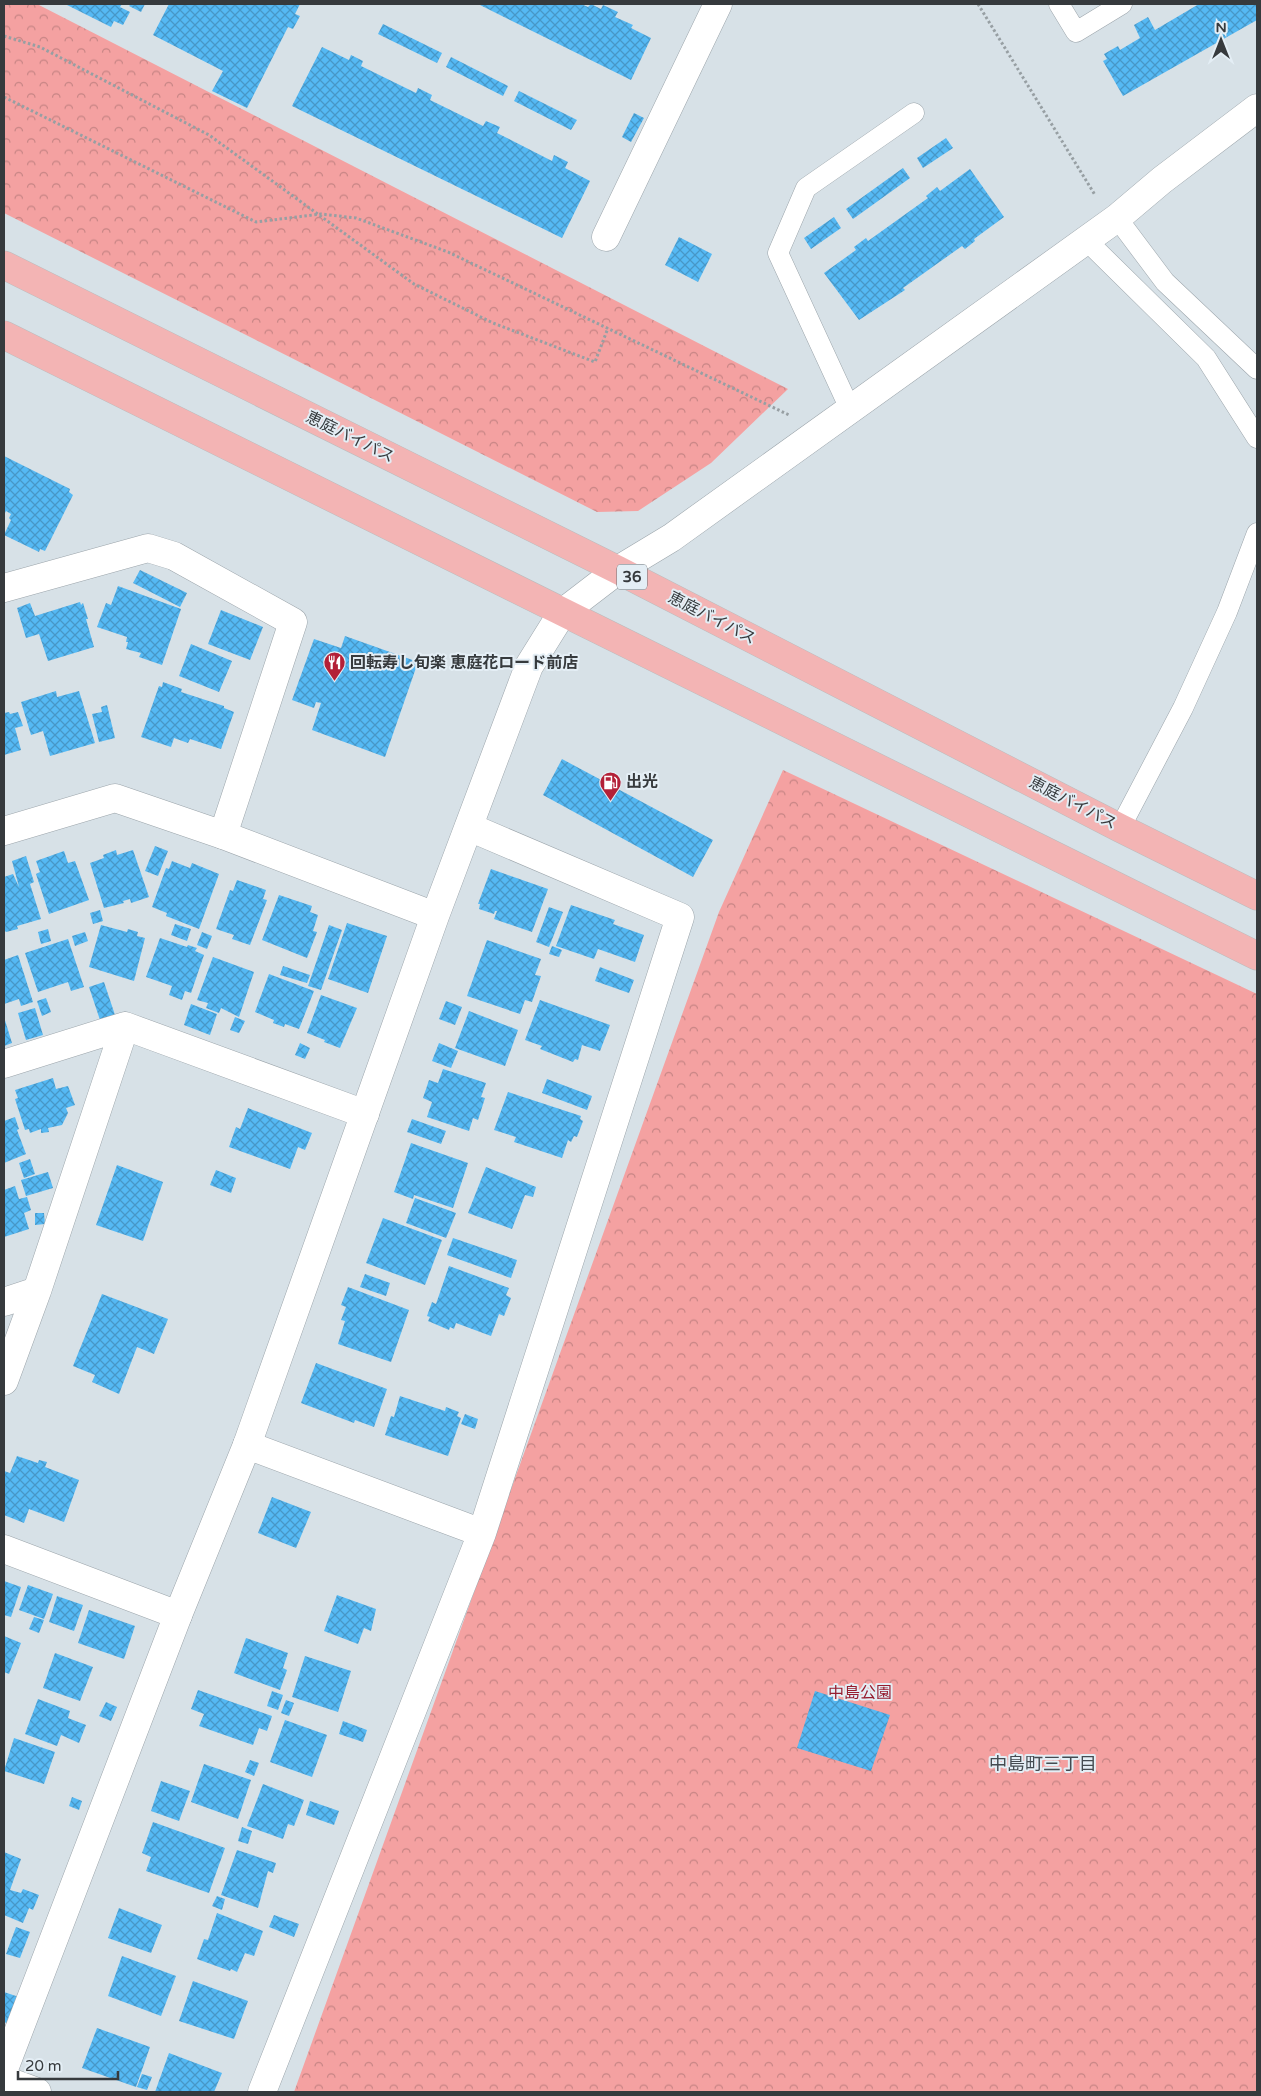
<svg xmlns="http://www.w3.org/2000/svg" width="1261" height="2096" viewBox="0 0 1261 2096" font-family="'Varela Round','Noto Sans JP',sans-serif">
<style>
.park{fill:url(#park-crowns)}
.building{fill:url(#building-cross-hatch)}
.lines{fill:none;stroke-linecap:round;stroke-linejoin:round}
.service-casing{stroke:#9ca5ab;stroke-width:21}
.minor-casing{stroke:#9ca5ab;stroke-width:29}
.tertiary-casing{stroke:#9ca5ab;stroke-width:29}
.trunk-casing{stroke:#bbbcbd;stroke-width:29}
.path{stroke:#979fa3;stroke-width:3;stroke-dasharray:2.5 2.5;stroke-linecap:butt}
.service{stroke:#fff;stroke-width:20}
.minor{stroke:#fff;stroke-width:28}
.tertiary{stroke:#fff;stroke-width:28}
.trunk{stroke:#f3b4b4;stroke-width:28}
.labels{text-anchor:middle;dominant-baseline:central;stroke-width:4;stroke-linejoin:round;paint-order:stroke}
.shield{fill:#e4eef5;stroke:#6a7074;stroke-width:1}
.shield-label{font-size:15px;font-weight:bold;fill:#363a3d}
.street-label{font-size:16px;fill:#363a3d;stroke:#e4eef5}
.poi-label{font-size:16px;font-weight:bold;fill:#363a3d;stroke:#e4eef5;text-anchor:start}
.park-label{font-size:16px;fill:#961d2f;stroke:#e4eef5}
.neighbourhood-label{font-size:18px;fill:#444b51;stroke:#e4eef5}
</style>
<defs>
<pattern id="park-crowns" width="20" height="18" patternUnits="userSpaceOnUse" patternTransform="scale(1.25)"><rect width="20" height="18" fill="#f4a1a1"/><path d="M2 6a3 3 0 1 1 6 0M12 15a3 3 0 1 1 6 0" fill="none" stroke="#c68484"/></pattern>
<pattern id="building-cross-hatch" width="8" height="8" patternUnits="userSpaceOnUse" patternTransform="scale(1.25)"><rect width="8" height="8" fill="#55b9f4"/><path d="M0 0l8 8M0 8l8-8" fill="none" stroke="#4797c7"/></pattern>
</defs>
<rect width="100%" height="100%" fill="#d7e1e7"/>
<path class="park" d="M4 4H37L788 389 711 463 638 511 597 512 4 213Z
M783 770 1257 994V2092H294L719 912Z"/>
<path class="building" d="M65 4H122L120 7 130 12 123 25 114 21 111 27Z
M131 4H145L141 12 129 6Z
M169 4H300L295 14 300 16 293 29 288 27 247 108 212 91 223 71 153 35Z
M478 4H581L588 7 591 4 601 9 603 5 618 12 615 17 633 25 631 28 651 38 631 80Z
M1199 4H1257V20L1123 96 1103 61 1107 59 1104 54 1118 46 1120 50 1140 38 1134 25 1148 17 1155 30Z
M383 24 442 53 437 63 378 34Z
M322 47 349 60 351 55 363 61 361 66 416 93 418 88 432 95 430 100 483 126 486 121 500 127 497 133 552 161 554 155 568 162 565 168 590 181 562 238 292 106Z
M451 57 508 86 503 96 446 67Z
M519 91 577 120 571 130 514 101Z
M634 113 644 118 631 142 622 137Z
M946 138 953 148 923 168 917 158Z
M903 168 910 178 853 219 846 209Z
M970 169 1004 217 974 239 975 241 965 249 962 246 903 288 905 290 859 320 824 273 856 250 854 247 866 238 868 241 928 198 926 196 937 187 940 191Z
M834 217 841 228 811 249 804 238Z
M679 237 712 254 698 282 665 265Z
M4 456 70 489 69 492 73 495 45 551 40 549 39 552 4 535 11 520 9 518 11 514 6 511 4 515Z
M140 570 187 593 180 607 133 583Z
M118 586 181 609 162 665 139 657 141 653 126 649 128 642H126L127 637 97 627 106 603 111 605Z
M80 602 81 605 83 603 88 619H86L94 647 48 661 39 634 26 638 17 608 30 603 35 616Z
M221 610 263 627 250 660 208 644Z
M345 636 418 662 385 757 312 730 321 703 316 702 314 708 292 700 314 639 341 648Z
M191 644 232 661 219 692 179 676Z
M163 682 182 689 181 692 224 706V708L234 712 221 749 190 739 188 743 174 738 171 747 141 737 159 686 162 687Z
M56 691 57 697 79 691 95 743 50 756 43 731 31 735 21 702Z
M107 705 115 738 99 742 92 714 102 712 101 707Z
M9 712 10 714 18 712 23 726 15 728 21 750 4 755V713Z
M562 759 713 840 693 877 543 795Z
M155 846 168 851 158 876 145 871Z
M116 850 117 855 133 850 149 897 131 903 130 899 123 901 124 903 104 908 90 863 104 858 103 855Z
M64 851 68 863 75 861 89 900 49 914 36 874 40 872 36 861Z
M26 856 34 882 30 884 41 919 17 926 18 929 6 932 4 930V877L13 874 19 887 12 861Z
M172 861 190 868 192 863 219 874 199 929 166 916 167 913 152 907 166 868 169 869Z
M491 869 548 889 532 932 494 919 497 911H495L494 914 479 909 480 904H478Z
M237 880 266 890 263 899 267 900 250 945 232 939 234 935 216 929 230 890 233 891Z
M279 895 312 906 310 912 318 915 313 931 317 932 307 958 262 940Z
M571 905 615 920 613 924 644 935 635 962 598 949 594 959 556 946Z
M549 907 563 912 549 947 536 942Z
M100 910 103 921 93 924 90 913Z
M347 923 387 936 368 993 328 979Z
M175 924 191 929 187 941 171 935Z
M101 925 127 932 128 929 138 932 137 936 145 938 134 981 89 967Z
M329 925 342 930 321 990 308 986Z
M48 929 51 941 41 944 38 932Z
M85 932 88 941 75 946 72 936Z
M202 932 212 936 207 949 197 945Z
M160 938 187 947 188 945 197 948 195 951 204 955 191 993 185 991 182 1000 169 995 172 986 146 977Z
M68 939 84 987 71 991 68 982 38 992 25 953Z
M487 940 541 959 535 975 541 976 532 1002 525 1000 520 1014 467 996Z
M552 946 562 950 559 957 549 954Z
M18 955 33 1002 21 1006 19 999 4 1004V960Z
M213 957 254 972 239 1017 221 1008 219 1013 206 1008 208 1003 197 1000Z
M283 966 310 975 307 983 280 975Z
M600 967 634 980 629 993 595 981Z
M269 974 314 991 299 1029 285 1024 284 1027 273 1023 274 1020 255 1012Z
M104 982 116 1018 101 1023 89 987Z
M321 995 357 1008 340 1048 324 1042 325 1040 307 1033Z
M46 998 51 1012 42 1016 37 1001Z
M540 1000 610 1025 600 1051 582 1045 578 1060 575 1059 573 1062 540 1049 542 1046 525 1040Z
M446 1001 462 1007 455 1025 439 1019Z
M191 1004 217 1014 210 1035 184 1025Z
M35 1008 43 1035 26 1040 18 1013Z
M469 1011 518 1030 505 1066 455 1048Z
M4 1017 12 1043 4 1046Z
M235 1017 245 1021 239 1033 230 1030Z
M300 1043 310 1048 305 1059 295 1055Z
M439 1043 458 1051 451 1068 432 1061Z
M443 1069 486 1083 481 1097 485 1098 478 1120 473 1118 469 1131 427 1117 432 1102 423 1098 429 1080 438 1083Z
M53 1078 56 1089 68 1086 75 1105 66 1108 68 1113 62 1125 48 1128 49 1132 41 1133V1129L30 1133 29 1129 25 1130 15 1099 18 1098 15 1090Z
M547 1079 592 1096 587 1110 542 1093Z
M508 1092 581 1116 580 1119 583 1121 577 1137 574 1136 571 1142 568 1140 562 1158 514 1142 516 1137 494 1130Z
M248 1108 312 1133 305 1150 298 1147 290 1169 229 1147 236 1127 240 1129Z
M15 1117 19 1129 17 1130 26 1154 4 1163V1121Z
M412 1119 446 1131 441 1144 407 1132Z
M411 1143 468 1163 453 1208 414 1195 413 1199 394 1192Z
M30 1159 35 1174 24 1178 19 1163Z
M117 1165 163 1182 143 1241 96 1225Z
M486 1167 536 1187 533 1197 525 1195 512 1229 468 1213Z
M216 1170 236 1178 231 1193 210 1185Z
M48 1172 53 1188 26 1196 21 1180Z
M15 1186 19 1199 27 1197 31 1210 24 1213 29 1229 4 1237V1190Z
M415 1198 456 1213 446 1238 406 1223Z
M35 1213H44L45 1224 35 1225Z
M383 1218 442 1240 425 1285 366 1263Z
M453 1238 517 1260 511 1278 447 1255Z
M449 1266 509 1288 506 1295 511 1298 504 1316 499 1314 491 1336 456 1323 454 1329 450 1327 449 1330 428 1321 430 1317 427 1316 432 1302 436 1304Z
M365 1274 390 1283 386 1296 360 1287Z
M348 1287 409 1310 391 1362 338 1344 345 1321 341 1320 346 1307 341 1305Z
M102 1294 168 1319 154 1354 137 1347 119 1394 92 1382 95 1375 73 1366Z
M316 1363 387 1389 374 1427 355 1420 354 1423 301 1403Z
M400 1396 445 1411 446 1407 459 1412 457 1416 461 1418 448 1456 385 1435 391 1416 394 1417Z
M465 1414 478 1419 475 1429 461 1424Z
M17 1456 38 1463 39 1460 47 1462 45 1467 79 1480 64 1522 29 1509 24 1523 4 1515V1471L10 1473Z
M272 1497 311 1512 296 1548 258 1533Z
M4 1581 21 1587 11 1617 4 1615Z
M28 1585 53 1594 44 1619 19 1610Z
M337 1595 376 1609 371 1631 364 1628 358 1644 324 1631Z
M57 1596 83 1605 74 1631 49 1622Z
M89 1610 135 1626 124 1659 78 1643Z
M34 1617 44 1620 39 1633 29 1629Z
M4 1636 21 1643 9 1674 4 1672Z
M246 1638 288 1653 283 1668 287 1670 280 1690 234 1673Z
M55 1653 93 1667 80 1701 43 1688Z
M305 1656 351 1671 338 1712 292 1697Z
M198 1690 272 1716 267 1731 259 1728 253 1745 199 1726 204 1714 191 1709Z
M272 1691 283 1695 278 1710 267 1706Z
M815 1691 890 1715 871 1771 797 1748Z
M38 1699 70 1711 68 1718 86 1725 79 1743 61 1735 57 1746 25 1734Z
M286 1700 294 1703 289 1716 281 1713Z
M106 1702 117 1707 111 1721 99 1716Z
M285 1720 327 1735 312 1777 270 1762Z
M343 1721 367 1730 363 1742 339 1734Z
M14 1738 55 1752 44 1784 4 1771Z
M250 1760 259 1763 254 1776 245 1772Z
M204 1764 251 1780 238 1819 191 1802Z
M161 1781 190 1791 179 1821 151 1811Z
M263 1784 304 1800 294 1826 288 1824 283 1839 247 1826Z
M72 1797 82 1801 79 1810 69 1806Z
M310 1801 339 1811 334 1825 306 1815Z
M153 1822 225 1848 209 1893 146 1871 151 1857 142 1853Z
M242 1827 252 1831 248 1844 238 1841Z
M237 1850 276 1863 273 1873 268 1871 258 1908 221 1895Z
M4 1852 21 1859 10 1890 21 1893 23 1889 39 1895 33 1910 29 1908 23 1923 4 1915Z
M217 1896 225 1899 222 1910 212 1906Z
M119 1908 162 1925 151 1953 108 1938Z
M217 1913 263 1931 254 1956 245 1953 237 1972 231 1969 230 1971 197 1959 204 1939 208 1940Z
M274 1915 299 1924 294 1937 269 1927Z
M16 1927 30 1932 20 1958 6 1954Z
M122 1956 176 1976 161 2016 108 1996Z
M193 1981 248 2001 234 2039 179 2021Z
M4 1992 19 1997 9 2024 4 2022Z
M97 2028 150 2047 136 2087 82 2068Z
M169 2053 222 2073 214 2092H155Z
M142 2074 152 2077 147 2090 137 2087Z"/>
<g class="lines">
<defs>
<path id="service" d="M1059 4 1076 32 1122 4
M1117 218 1165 282 1257 369
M1086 240 1206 358 1257 438
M850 409 778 253 806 188 914 113
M1120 828 1183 708 1227 612 1257 533"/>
<path id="minor" d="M606 237 718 4
M4 588 148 548 174 556 293 622 223 835
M4 1064 125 1026 365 1114
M4 1302 37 1291
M4 1381 37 1291 125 1026
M247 1445 482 1533
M4 1549 178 1615
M4 2080 37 2092
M262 2092 482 1533 680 917 469 827"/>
<path id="tertiary" d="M4 831 115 798 223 835 435 916
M4 2069 178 1615 247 1445 435 916 529 666 562 613 618 570 671 538 1117 218 1162 180 1257 108"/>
<path id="trunk" d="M4 265 618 570 1120 828 1257 896
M4 335 1257 956"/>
</defs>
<use href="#service" class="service-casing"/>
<use href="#minor" class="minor-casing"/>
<use href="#tertiary" class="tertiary-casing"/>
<use href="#trunk" class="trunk-casing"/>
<path class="path" d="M978 4 1095 195
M4 36 40 47 209 135 414 284 493 323 595 362 608 328
M4 97 256 222 321 214 356 218 448 252 789 415"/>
<use href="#service" class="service"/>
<use href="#minor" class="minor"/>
<use href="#tertiary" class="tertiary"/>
<use href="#trunk" class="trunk"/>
</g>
<defs>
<symbol id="restaurant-pin" viewBox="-11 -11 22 30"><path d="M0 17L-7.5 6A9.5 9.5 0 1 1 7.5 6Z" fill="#b32037" stroke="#e4eef5"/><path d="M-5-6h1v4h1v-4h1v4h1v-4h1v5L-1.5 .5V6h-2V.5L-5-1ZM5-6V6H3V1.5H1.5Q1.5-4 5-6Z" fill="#fff"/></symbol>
<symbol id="fuel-pin" viewBox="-11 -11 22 30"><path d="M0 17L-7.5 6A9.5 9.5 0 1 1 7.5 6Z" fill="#b32037" stroke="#e4eef5"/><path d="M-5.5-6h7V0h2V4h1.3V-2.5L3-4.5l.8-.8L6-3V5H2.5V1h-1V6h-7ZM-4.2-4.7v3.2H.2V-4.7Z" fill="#fff"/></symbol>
</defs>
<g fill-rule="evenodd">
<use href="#restaurant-pin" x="322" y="650" width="25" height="34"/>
<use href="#fuel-pin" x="598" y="770" width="25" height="34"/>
</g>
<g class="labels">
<rect class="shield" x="617" y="564.5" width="30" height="25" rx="4"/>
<g class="shield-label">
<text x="632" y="577">36</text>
</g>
<g class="street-label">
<text transform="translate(350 437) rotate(26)">恵庭バイパス</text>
<text transform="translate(712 618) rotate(27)">恵庭バイパス</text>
<text transform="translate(1073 803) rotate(27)">恵庭バイパス</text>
</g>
<g class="poi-label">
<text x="350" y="663">回転寿し旬楽 恵庭花ロード前店</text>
<text x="626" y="782">出光</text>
</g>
<g class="park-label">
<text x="860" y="1693">中島公園</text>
</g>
<g class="neighbourhood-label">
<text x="1043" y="1764">中島町三丁目</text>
</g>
</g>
<rect width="1261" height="2096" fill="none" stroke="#363a3d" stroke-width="10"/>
<g transform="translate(1221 40)" stroke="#e4eef5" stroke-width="4" paint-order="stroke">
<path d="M0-4L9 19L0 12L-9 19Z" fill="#363a3d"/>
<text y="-8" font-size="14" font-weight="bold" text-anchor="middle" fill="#363a3d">N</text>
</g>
<path d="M18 2071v8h100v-8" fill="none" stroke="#363a3d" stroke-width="2.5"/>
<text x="25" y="2071" font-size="15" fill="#363a3d" stroke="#e4eef5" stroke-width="4" paint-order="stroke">20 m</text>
</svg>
